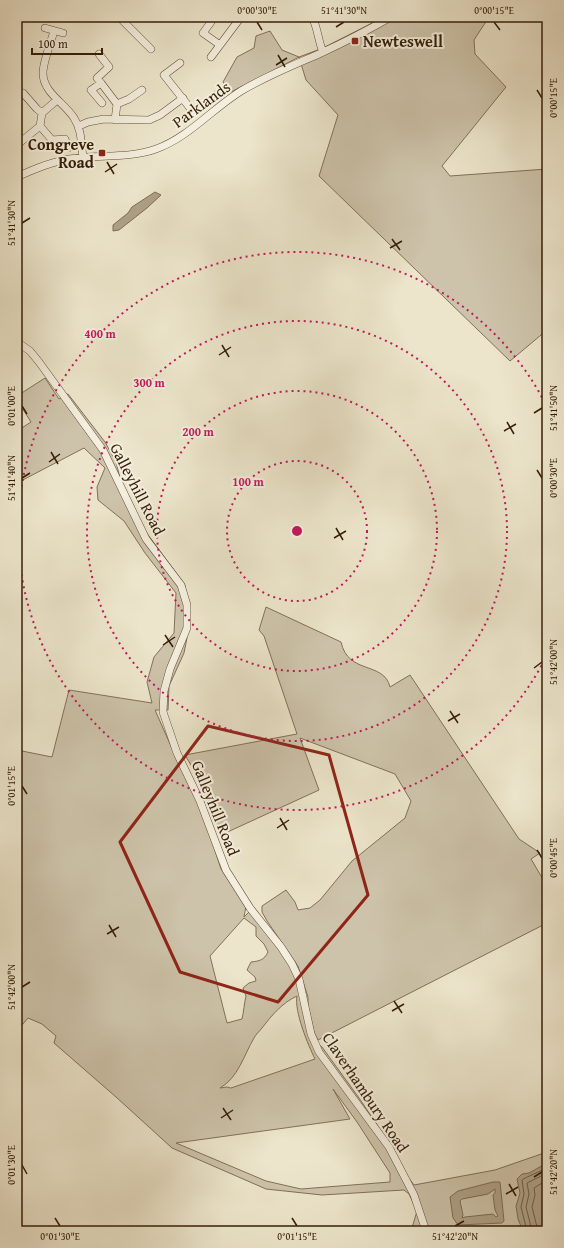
<svg xmlns="http://www.w3.org/2000/svg" width="564" height="1248" viewBox="0 0 564 1248" font-family="'Gentium Book Plus',serif">
<style>
.green{fill:#cdc3aa;stroke:#827058;fill-rule:evenodd}
.water{fill:#aea188;stroke:#7e6d54;fill-rule:evenodd}
.lines{fill:none;stroke-linecap:round;stroke-linejoin:round}
.shore{stroke:#726047;stroke-width:1}
.minor-casing{stroke:#645037;stroke-width:8}
.minor{stroke:#f3eedd;stroke-width:7}
.marked{fill:none;stroke:#8f2418;stroke-width:3;stroke-linejoin:round}
.ticks{fill:none;stroke:#361e06;stroke-width:1.5}
.ring{fill:none;stroke:#c2185b;stroke-width:2;stroke-dasharray:2 4}
.poi-dot{fill:#8f2418;stroke:#f3eedd;stroke-width:1.5}
.labels{text-anchor:middle;dominant-baseline:central;stroke-width:4;stroke-linejoin:round;paint-order:stroke}
.poi-label{font-size:16px;font-weight:bold;fill:#361e06;stroke:#f3eedd;text-anchor:start}
.street-label{font-size:16px;fill:#361e06;stroke:#f3eedd}
.centre{fill:#c2185b;stroke:#f3eedd;stroke-width:2}
.ring-label{font-size:12px;text-anchor:middle;font-weight:bold;fill:#c2185b;stroke:#f3eedd;stroke-width:4;stroke-linejoin:round;paint-order:stroke}
.neatline{fill:none;stroke:#361e06;stroke-width:1.5}
.ticks-label{font-size:10px;text-anchor:middle;fill:#361e06}
</style>
<rect width="100%" height="100%" fill="#ece5cb"/>
<filter id="stains"><feTurbulence type="fractalNoise" baseFrequency=".005" numOctaves="4"/><feColorMatrix values="0 0 0 0 .2 0 0 0 0 .09 0 0 0 0 .02 0 0 0 .5 -.17"/></filter>
<radialGradient id="worn" r=".72"><stop offset=".6" stop-color="#630" stop-opacity="0"/><stop offset="1" stop-color="#630" stop-opacity=".3"/></radialGradient>
<path class="green" d="M384 17H489L474 40 475 54 506 87 442 166 450 176 547 169V330L510 361 319 176 338 115 306 80 299 57 229 93 223 82 237 57 254 48 256 36 270 31 282 50 299 57 323 48Z
M45 378 59 399 68 394 105 442 116 462 123 490 146 532 185 585V606L184 625 187 638 184 653 169 686 168 710H155L178 762 194 787 221 869 246 906 244 917 249 912 293 962 311 1040 322 1047 359 1098 384 1135 408 1177 414 1185 495 1170 547 1152V1231H413L412 1228 417 1211 409 1194 404 1190 322 1195 266 1189 172 1148 116 1097 54 1043 56 1036 42 1024 28 1018 17 1031V750L52 757 69 690 152 703 147 682 154 657 174 633 176 593 145 553 124 521 98 500 97 487 105 468 84 448 17 483V431L31 422 17 400V396ZM244 918 256 927V936L264 944 268 952C264 960 260 961 251 962L247 970 255 977 256 981 249 983 243 988 246 996C244 1004 244 1011 242 1019L227 1023 210 956ZM297 996C294 1011 308 1045 315 1059L231 1088 227 1087 220 1088C238 1078 244 1055 254 1038 256 1034 259 1032 262 1028 272 1015 282 1003 297 996ZM333 1089 357 1122 390 1173V1182L301 1189 266 1181 176 1143 350 1119Z
M266 607 341 642C348 675 384 661 390 687L410 675 519 839 540 853 531 859 547 886V923L318 1040 314 1032 308 1006V997L298 966 267 921 262 912V906L286 890 295 902 298 910 310 908 320 900 352 861 405 818 411 801 395 774 300 738 319 790 221 835 203 785 185 755 297 734 264 636 259 630Z"/>
<path class="water" d="M155 192 161 195 147 208 119 230 113 231V225L128 213 132 207Z
M547 1163V1231H523L518 1219 516 1206 520 1193 517 1179 522 1174 529 1173Z
M493 1182H500L504 1221 502 1223 458 1225 453 1218 450 1197 458 1191ZM495 1189V1193L493 1195 495 1210 498 1216 496 1217 493 1214 465 1217 462 1218 463 1215 460 1201 462 1199 488 1194Z"/>
<g class="lines">
<path class="shore" d="M527 1231 521 1207 524 1194 522 1180C524 1178 543 1170 547 1168
M532 1231 526 1207 529 1194 527 1183 547 1173
M538 1231 532 1207 535 1195 534 1188 547 1180"/>
<defs>
<path id="minor" d="M119 17 151 49
M312 17C318 28 318 41 323 52
M211 22 203 33 220 45
M45 28 63 33
M54 31C51 42 43 62 43 73 43 93 65 103 74 118 82 130 81 144 83 157
M99 54 109 67 97 78 101 83
M211 57 241 17
M180 63 164 75 194 113 219 93
M23 93 37 109 42 113
M102 103 91 90 101 83 117 104 115 120
M117 104 129 99 142 90
M40 126 52 140 65 139 68 148
M79 126 88 122 104 119 149 120 160 115 183 98
M17 145 40 126 42 113 57 100
M17 177C34 169 50 162 69 159 98 154 128 159 156 149 189 137 212 109 241 91 266 76 294 65 321 53 345 42 368 30 391 17
M17 342 30 351 39 362 103 450 146 539 181 585 187 605V628L170 669 164 691 163 712 177 753 200 801 226 870 250 908 281 947 292 964 299 979 311 1034 319 1052 389 1147 414 1195 426 1231"/>
</defs>
<use href="#minor" class="minor-casing"/>
<use href="#minor" class="minor"/>
</g>
<path class="marked" d="M208 726 329 755 368 895 278 1002 180 972 120 842Z"/>
<path class="ticks" d="M257 22 262 30M494 22 500 30M336 27 344 22M278 55 285 67M276 65 287 58M537 90 542 98M107 162 114 174M105 172 117 164M22 223 30 218M392 239 400 250M390 248 402 241M222 345 229 357M219 355 231 347M22 406 27 414M534 413 542 408M507 422 514 434M504 431 516 424M51 452 58 464M49 462 60 454M537 470 542 478M22 478 30 473M336 528 343 540M334 538 346 531M165 635 173 647M163 645 175 637M534 668 542 662M450 711 458 723M448 721 460 714M22 786 27 794M280 818 287 830M277 828 289 820M537 850 542 858M109 925 116 937M107 934 119 927M22 987 30 982M394 1001 402 1013M392 1011 404 1004M223 1108 231 1120M221 1118 233 1110M22 1165 27 1174M534 1177 542 1172M509 1184 516 1196M506 1194 518 1187M55 1218 60 1226M292 1218 297 1226M455 1226 464 1221"/>
<g class="ring">
<circle cx="297" cy="531" r="70"/>
<circle cx="297" cy="531" r="140"/>
<circle cx="297" cy="531" r="210"/>
<path d="M547 655A279 279 0 1 1 547 407"/>
</g>
<g class="poi-dot">
<rect x="351" y="37" width="8" height="8" rx="2"/>
<rect x="98" y="149" width="8" height="8" rx="2"/>
</g>
<g class="labels">
<g class="poi-label">
<text x="363" y="41">Newteswell</text>
<text x="94" y="144" text-anchor="end">Congreve<tspan x="94" dy="18">Road</tspan></text>
</g>
<g class="street-label">
<text transform="translate(201 104) rotate(-36)">Parklands</text>
<text transform="translate(138 489) rotate(63)">Galleyhill Road</text>
<text transform="translate(216 808) rotate(68)">Galleyhill Road</text>
<text transform="translate(366 1092) rotate(56)">Claverhambury Road</text>
</g>
</g>
<circle cx="297" cy="531" r="6" class="centre"/>
<g class="ring-label">
<text x="100" y="338">400 m</text>
<text x="149" y="387">300 m</text>
<text x="198" y="436">200 m</text>
<text x="248" y="486">100 m</text>
</g>
<rect width="564" height="1248" fill="none" stroke="#ece5cb" stroke-width="44"/>
<path d="M32 48v6h70v-6" fill="none" stroke="#361e06" stroke-width="2"/>
<text x="38" y="48" font-size="12" fill="#361e06" stroke="#f3eedd" stroke-width="3" paint-order="stroke">100 m</text>
<rect x="22" y="22" width="520" height="1204" class="neatline"/>
<g class="ticks-label">
<text x="257" y="14">0°00'30"E</text>
<text x="344" y="14">51°41'30"N</text>
<text x="494" y="14">0°00'15"E</text>
<text transform="translate(553 98) rotate(-90)" y="4">0°00'15"E</text>
<text transform="translate(11 223) rotate(-90)" y="4">51°41'30"N</text>
<text transform="translate(11 406) rotate(-90)" y="4">0°01'00"E</text>
<text transform="translate(553 408) rotate(-90)" y="4">51°41'50"N</text>
<text transform="translate(11 478) rotate(-90)" y="4">51°41'40"N</text>
<text transform="translate(553 478) rotate(-90)" y="4">0°00'30"E</text>
<text transform="translate(553 662) rotate(-90)" y="4">51°42'00"N</text>
<text transform="translate(11 786) rotate(-90)" y="4">0°01'15"E</text>
<text transform="translate(553 858) rotate(-90)" y="4">0°00'45"E</text>
<text transform="translate(11 987) rotate(-90)" y="4">51°42'00"N</text>
<text transform="translate(11 1165) rotate(-90)" y="4">0°01'30"E</text>
<text transform="translate(553 1172) rotate(-90)" y="4">51°42'20"N</text>
<text x="60" y="1240">0°01'30"E</text>
<text x="297" y="1240">0°01'15"E</text>
<text x="455" y="1240">51°42'20"N</text>
</g>
<rect width="100%" height="100%" filter="url(#stains)"/>
<rect width="100%" height="100%" fill="url(#worn)"/>
</svg>
